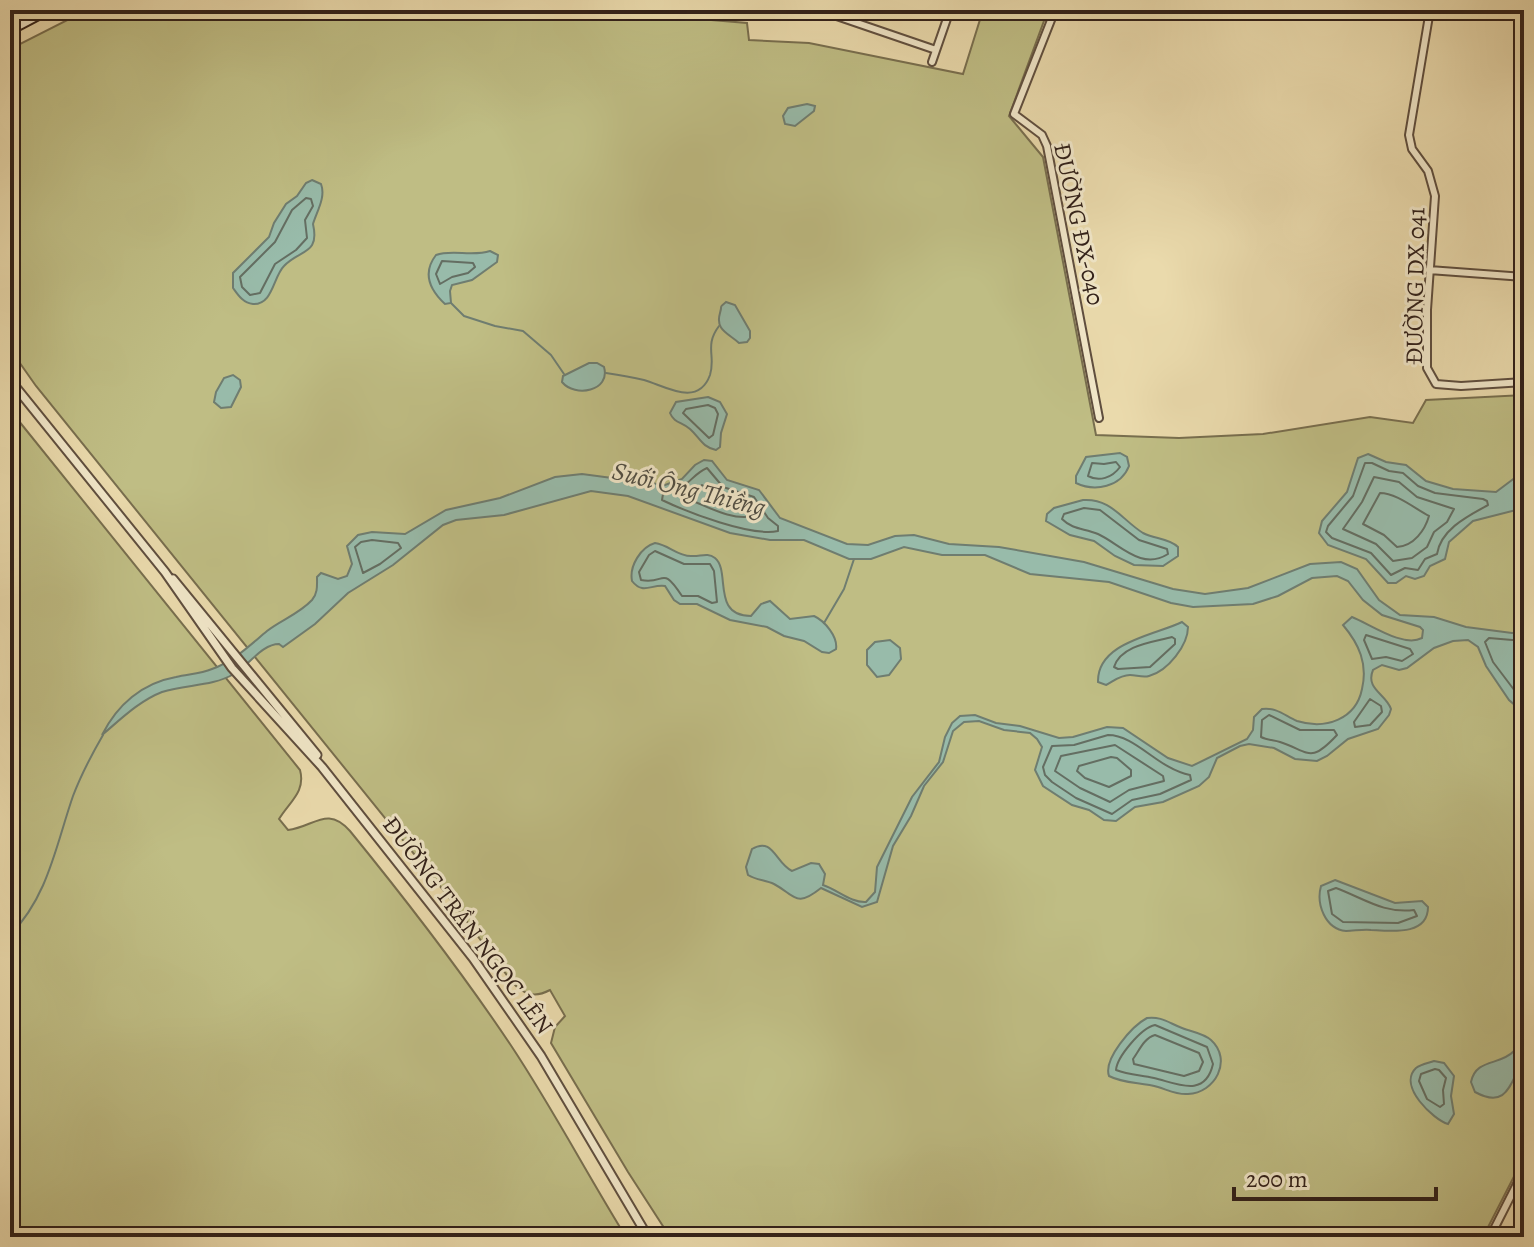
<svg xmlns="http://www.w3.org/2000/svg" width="1534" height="1247" viewBox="0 0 1534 1247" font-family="Alegreya,serif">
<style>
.green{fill:#bfbd84;stroke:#786e4e;stroke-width:2}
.water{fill:#98bbaa;stroke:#6f7d70;stroke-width:2}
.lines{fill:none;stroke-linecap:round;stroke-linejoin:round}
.shore{stroke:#646e62;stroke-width:2}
.stream{stroke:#6f7d70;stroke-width:2}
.minor-casing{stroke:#5f4e3e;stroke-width:10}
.tertiary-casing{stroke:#5f4e3e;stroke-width:11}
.secondary-casing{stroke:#312019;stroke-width:12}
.minor{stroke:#f1e7c9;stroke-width:6}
.tertiary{stroke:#f1e7c9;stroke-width:7}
.secondary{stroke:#f1e7c9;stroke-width:8}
.labels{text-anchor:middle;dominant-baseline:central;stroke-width:6;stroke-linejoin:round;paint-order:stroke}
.street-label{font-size:24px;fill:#312019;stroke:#f1e7c9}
.water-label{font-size:26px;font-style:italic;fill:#504e44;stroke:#f1e7c9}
</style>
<rect width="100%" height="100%" fill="#eadaac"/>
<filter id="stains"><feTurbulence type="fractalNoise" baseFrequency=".0025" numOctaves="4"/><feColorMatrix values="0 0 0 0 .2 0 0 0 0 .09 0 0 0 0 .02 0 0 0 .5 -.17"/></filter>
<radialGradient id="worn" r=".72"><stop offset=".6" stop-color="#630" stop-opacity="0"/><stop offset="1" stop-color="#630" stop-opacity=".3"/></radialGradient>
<path class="green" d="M87 10H698L700 19 747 23 749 40 809 43 963 74 983 10H1048L1009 116 1043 157 1096 435 1179 438 1263 434 1370 417 1413 423 1426 400 1524 395V1157L1483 1237H670L628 1172 551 1043 555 1027 565 1016 550 990C535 998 524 995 512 982L444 891 36 386 10 349V49Z
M10 410 300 770C306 792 289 802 279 819L288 830C314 827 327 805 350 831 407 901 462 972 512 1047 553 1109 587 1174 626 1237H10Z"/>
<path class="water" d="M807 104 815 106 814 111 795 126 785 124 783 116 788 108Z
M312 180 321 184C326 197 317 211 313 224 320 255 300 249 284 266 273 277 273 305 253 304 243 303 238 295 233 288V273L269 237 274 223 286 204 297 196 306 183Z
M490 251 498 255 497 262 472 280 452 285 450 291 451 303 445 304C430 290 422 273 436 255 452 249 472 257 490 251Z
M726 302 735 305 750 331V338L747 342 739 343C728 333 715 330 720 313 723 303 718 309 726 302Z
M589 363H597L604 367C611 391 575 398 562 382L563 376Z
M233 375 240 380 241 387 231 407 221 408 214 402 216 392 224 378Z
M708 397 720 402 727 414 721 433 720 447 716 450C702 447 700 438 690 429 682 422 674 423 670 413L676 402Z
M1120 453 1127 457 1129 466C1121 487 1095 492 1076 483V476L1086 457Z
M1368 454 1386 462 1406 465 1426 481 1453 489 1496 492 1524 471V508L1473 521 1449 542 1445 559 1430 566 1424 576 1415 579 1406 576 1396 583H1388L1366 559 1328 545 1319 533 1322 521 1347 492 1358 458Z
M704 460 712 461 727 480 759 490 780 518 847 544 868 545 895 536 914 535 949 544 999 547 1084 562 1173 589 1205 594 1248 588 1310 564 1341 562 1357 569 1379 600 1400 615 1434 617 1466 627 1512 633 1524 632V713L1509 700 1486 666 1478 647 1468 640 1453 641 1434 648 1407 668 1399 670 1382 665 1373 670C1365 689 1386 694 1391 709L1389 715 1378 729 1348 739 1327 756 1317 761 1295 759 1274 748 1249 744 1240 746 1217 758 1209 777 1199 786 1163 802 1135 807 1116 821 1104 820 1089 810 1072 805 1043 786 1035 770 1042 747 1037 739 1030 733 1004 730 979 721 964 722 953 731 943 762 924 786 911 816 893 846 877 902 862 907 821 888C796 908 796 896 774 884 765 880 756 880 748 875L746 867 752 849C773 836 776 864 792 871L811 863 819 864 825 874 823 885C838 890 851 903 866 902L875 892 877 867 912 797 939 762 945 737 952 723 960 716 975 715 996 723 1020 726 1059 738 1073 737 1107 727 1123 728 1168 758 1192 766 1247 739 1253 730 1254 717 1262 709C1277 707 1285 716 1297 721 1326 730 1356 719 1362 689 1368 664 1359 644 1343 625L1352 617C1370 624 1403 648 1422 638L1423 630 1420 627 1382 615 1363 600 1348 581 1337 576 1312 578 1278 596 1253 604 1193 607 1171 603 1109 582 1030 574 985 555H942L904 547 871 559H849L804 540H770L730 533 628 496 591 491 504 515 456 520 443 525 393 565 348 593 315 624 283 647 279 644C262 644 249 665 234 674 211 687 186 684 162 692 139 701 121 719 102 735 117 705 142 683 176 677 188 674 200 674 212 669 234 661 249 646 267 631 281 620 299 614 312 600 318 593 317 585 317 577L321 573 338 579 347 576 352 564 347 546 358 535 372 532 405 534 446 510 500 498 555 477 582 474 665 485 682 479 695 465Z
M1083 500C1111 498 1122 520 1143 533 1154 539 1169 538 1178 547V556L1163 566 1134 565 1115 556 1094 541 1070 535 1046 521 1047 514 1054 508Z
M655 543C669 545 677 556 691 556 700 557 707 552 715 558 731 571 711 616 751 616L761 604 770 601 790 619 814 616C825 621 838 637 836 649L829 653 822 652 804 641 784 636 767 627 730 620 697 604H680L674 600 665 586C651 584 643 595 632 581 629 566 641 547 655 543Z
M1182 622 1188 627C1188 645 1168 671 1149 676 1143 678 1136 675 1130 675 1120 675 1114 681 1106 685L1098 682C1097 642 1156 635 1182 622Z
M890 640 900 648 901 659 889 675 877 677 867 665V650L875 642Z
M1335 880 1395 903 1422 901 1428 907C1428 936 1391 931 1371 930 1363 929 1354 931 1346 931 1325 929 1316 904 1321 886Z
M1147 1018C1161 1016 1169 1023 1182 1028 1192 1032 1203 1033 1211 1040 1233 1060 1215 1093 1188 1094 1177 1095 1168 1090 1158 1087 1142 1082 1124 1084 1109 1076 1103 1059 1132 1026 1147 1018Z
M1514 1051 1521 1053 1523 1061C1510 1082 1508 1110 1475 1092L1471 1082C1476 1058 1500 1066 1514 1051Z
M1434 1061 1444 1063 1454 1076 1451 1096 1454 1114 1448 1124C1434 1120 1397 1086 1416 1068 1421 1064 1429 1063 1434 1061Z"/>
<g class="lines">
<path class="shore" d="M306 198 311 199 313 206 305 220 307 238 296 250 275 264 260 293 250 295 242 287 240 277 275 242 292 210Z
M442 261 473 263 475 267 468 273 452 277 440 284 436 274Z
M708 405 715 408 718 414 713 435 709 438 683 413 686 409Z
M1116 462 1120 467C1112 478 1099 482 1088 476L1092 463 1104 464Z
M1365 463H1372L1389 471 1403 473 1418 486 1435 493 1483 499 1487 501 1488 505C1468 516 1441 529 1437 554L1425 559 1418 570 1405 568 1391 575 1371 553 1332 538 1326 532 1328 526 1353 496Z
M707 468 723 487 754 497 768 518 778 526V531C751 537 687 512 662 500L663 494C691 488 689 476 707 468Z
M1374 477 1399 482 1417 497 1454 509 1447 522 1434 532 1427 547 1412 558 1393 561 1376 544 1343 529 1362 502Z
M702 485 725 499 748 505 753 516C734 521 710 508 693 501L691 495Z
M1380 493C1396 493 1414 508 1429 516 1425 530 1414 546 1397 547L1384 535 1363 524Z
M1084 508 1100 510 1139 540 1167 549 1168 554C1141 571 1120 544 1098 534 1084 528 1073 530 1062 519L1064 514Z
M372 540 398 543 401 548 380 564 363 573 355 547 361 542Z
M655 551 684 564H710L714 571 717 602 712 603 698 596H682C661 564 666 585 641 580L639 572 649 555Z
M1366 635 1410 649 1413 654 1402 661 1386 657 1372 659 1364 640Z
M1172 637 1175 639V644L1150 667 1118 669 1114 667C1121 645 1153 642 1172 637Z
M1524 641 1489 638 1485 642 1493 662 1524 703
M1370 699 1381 706 1382 712 1370 725 1355 727 1354 722Z
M1269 715 1300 730H1334L1337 735C1310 764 1310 752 1280 742 1273 740 1267 740 1261 737L1262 720Z
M1108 735C1136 735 1158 769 1190 775L1191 780 1160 794 1132 800 1112 814 1076 798 1052 782 1045 775 1043 767 1052 746 1074 745Z
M1115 745 1163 776 1164 781 1129 790 1110 802 1080 788 1055 771 1061 756Z
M1111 757 1117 758 1131 770V776L1109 787 1085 778 1077 771 1079 766Z
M1336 888C1363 898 1384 914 1414 910L1417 916 1398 923 1343 922 1332 914 1328 891Z
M1155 1025 1207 1047 1213 1064C1205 1099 1176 1083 1154 1078 1141 1075 1129 1075 1116 1070 1117 1057 1141 1028 1155 1025Z
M1155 1035 1199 1053 1203 1062 1199 1071 1184 1076 1134 1064 1133 1059C1139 1051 1144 1038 1155 1035Z
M1435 1069 1439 1070 1446 1078 1443 1090 1444 1104 1440 1107 1427 1099 1419 1081 1421 1074Z"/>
<path class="stream" d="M451 303 464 316 495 326 523 331 551 355 564 374
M606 373C619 375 631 377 644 380 665 386 698 408 710 375 716 356 704 346 719 326
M824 623 844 589 854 559
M10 935C48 897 56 845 73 796 81 775 92 754 103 735"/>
<defs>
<path id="minor" d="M819 10 936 50
M1055 10 1014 114 1042 135 1047 146 1099 418
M1430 10 1409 135 1412 149 1428 171 1435 196 1427 310V368L1436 384 1461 386 1524 382
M1499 10 1502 14 1524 12
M932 62 950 10
M1429 270 1524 277
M1490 1237 1524 1170"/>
<path id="tertiary" d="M10 380 165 572 232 668 322 767 473 958 541 1056 648 1237
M173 579 317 755"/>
<path id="secondary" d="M10 11 12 10
M10 30 48 10"/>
</defs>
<use href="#minor" class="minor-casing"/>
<use href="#tertiary" class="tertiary-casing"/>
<use href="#secondary" class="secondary-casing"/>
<use href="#minor" class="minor"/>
<use href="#tertiary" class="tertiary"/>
<use href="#secondary" class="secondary"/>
</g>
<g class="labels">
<g class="street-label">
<text transform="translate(1079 224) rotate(78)">ĐƯỜNG ĐX-040</text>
<text transform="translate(1415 286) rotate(-89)">ĐƯỜNG DX 041</text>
<text transform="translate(468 925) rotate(53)">ĐƯỜNG TRẦN NGỌC LÊN</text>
</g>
<g class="water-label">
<text transform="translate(689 489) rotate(14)">Suối Ông Thiềng</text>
</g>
</g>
<rect width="1534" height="1247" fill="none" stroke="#eadaac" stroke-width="40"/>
<rect x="12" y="12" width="1510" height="1223" fill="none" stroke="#312019" stroke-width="4"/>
<rect x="20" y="20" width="1494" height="1207" fill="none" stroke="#312019" stroke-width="2"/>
<path d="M1234 1187v12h202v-12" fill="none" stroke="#312019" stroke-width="4"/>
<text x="1246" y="1187" font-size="24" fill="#312019" stroke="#f1e7c9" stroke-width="6" paint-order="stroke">200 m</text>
<rect width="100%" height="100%" filter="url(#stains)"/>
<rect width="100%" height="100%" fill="url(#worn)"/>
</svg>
